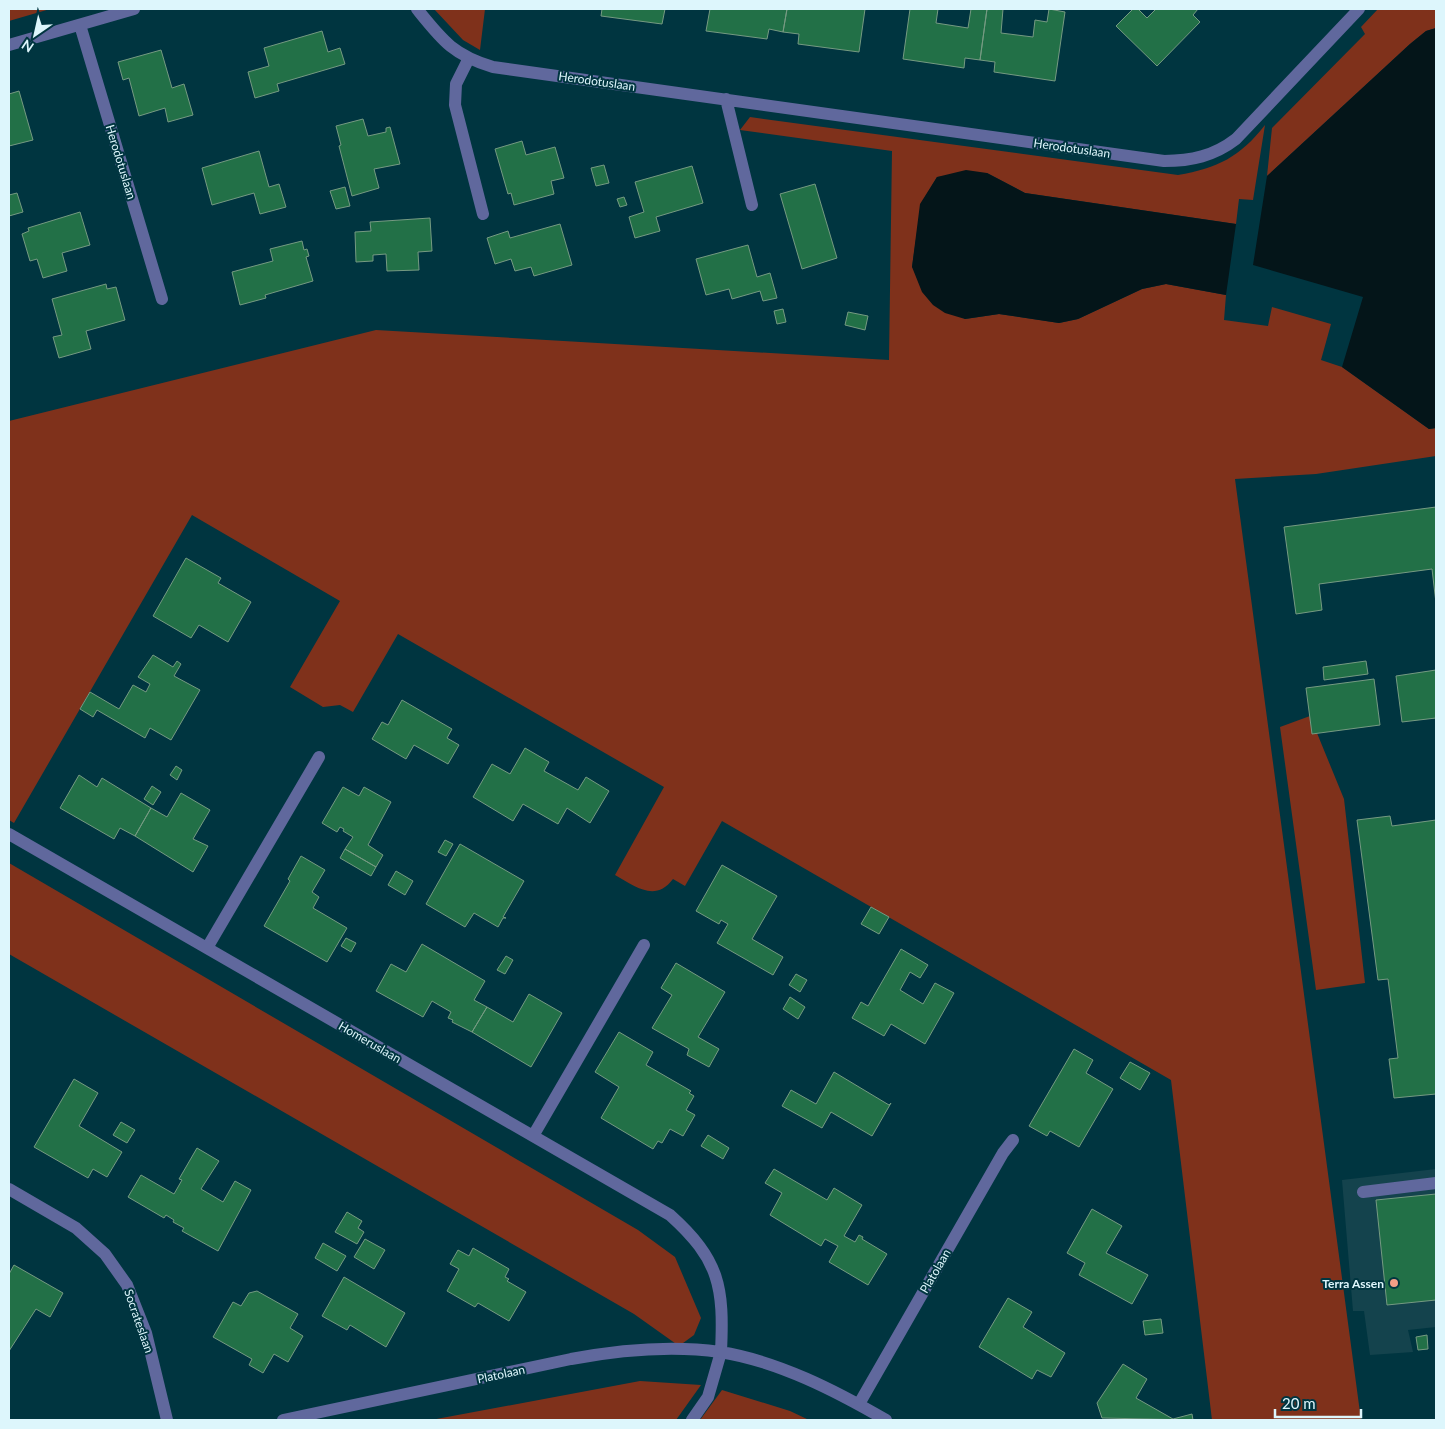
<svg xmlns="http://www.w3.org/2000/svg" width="1445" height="1429" viewBox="0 0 1445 1429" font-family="Lato,sans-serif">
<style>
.built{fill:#14434d}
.green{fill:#7f311b}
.water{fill:#041519}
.building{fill:#227047;stroke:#759a82}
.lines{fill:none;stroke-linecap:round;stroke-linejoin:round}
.lane{stroke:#60689d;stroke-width:12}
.street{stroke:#60689d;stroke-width:12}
.poi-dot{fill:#f49e86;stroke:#003540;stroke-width:2}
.labels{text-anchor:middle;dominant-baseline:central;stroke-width:4;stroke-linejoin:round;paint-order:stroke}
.street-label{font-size:12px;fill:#ddf6fc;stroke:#003540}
.poi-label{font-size:12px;font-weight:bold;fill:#ddf6fc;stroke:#003540;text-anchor:end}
</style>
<rect width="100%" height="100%" fill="#003540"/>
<path class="built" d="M1436 1169V1327L1408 1330 1413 1352 1370 1355 1364 1311H1353L1342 1180Z"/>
<path class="green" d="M9 9H50L9 21Z
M434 9H485L480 50 463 40Z
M1378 9H1436V28L1426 31 1410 44 1267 176 1272 128 1365 34 1361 27Z
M750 117 1178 175C1218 168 1240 157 1265 125L1253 200 1239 199 1236 224 1025 193 987 173 937 177 921 204 912 267 965 319 999 314 1059 323 1078 319 1142 289 1166 284 1226 295 1224 320 1268 326 1272 307 1331 324 1321 360 1342 367 1429 429 1436 428V456L1316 474 1235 479 1361 1420H1212L1171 1080 722 821 685 886 673 879C655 903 635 886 615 875L664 787 398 634 353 712 340 705 323 707 290 687 340 601 192 515 14 823 9 820V421L376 330 889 360 892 151 740 130Z
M1310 716 1344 799 1365 983 1316 990 1280 727Z
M9 863 638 1230 675 1257 701 1318 694 1335 679 1346 634 1314 9 954Z
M640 1381 701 1385 676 1420H431Z
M722 1390 790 1411 809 1420H700Z"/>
<path class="water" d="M1436 28V428L1429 429 1342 367 1363 297 1253 265 1267 176 1410 44 1426 31Z
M966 170 987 173 1025 193 1236 224 1226 295 1166 284 1142 289 1078 319 1059 323 999 314 965 319 945 313 933 305 922 292 912 267 920 204 937 177Z"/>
<path class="building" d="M602 9H665L662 24 601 16Z
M710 9H787L783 32 769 29 767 39 706 31Z
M787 9H865L859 52 798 44 799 34 783 32Z
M910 9H938L936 23 968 28 971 9H987L980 60 965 58 964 68 903 59Z
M987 9H1003L1001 33 1033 37 1035 20 1047 22 1049 9 1065 12 1055 81 994 72 995 62 980 60Z
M1133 9H1138L1147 18 1156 9H1198L1193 15 1200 22 1157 66 1116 26Z
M322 31 328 52 340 48 345 64 277 84 279 91 255 98 248 72 269 66 264 48Z
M161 50 172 88 184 84 193 115 168 122 165 108 139 116 129 78 123 80 118 62Z
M19 91 33 140 9 146V94Z
M363 119 368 136 386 132V128L390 127 400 164 374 169 379 188 352 196 339 146 341 145 336 126Z
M522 141 526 155 555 147 564 178 551 181 554 194 514 205 511 193 508 194 495 149Z
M259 151 269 187 279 184 286 207 260 214 254 193 212 205 202 168Z
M604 165 609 183 596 186 591 168Z
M692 166 703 203 656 217 660 231 635 238 629 217 644 212 635 182Z
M815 184 837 258 802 269 780 194Z
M345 187 350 206 336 209 330 191Z
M17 193 23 212 9 216V195Z
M624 197 627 205 620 207 617 199Z
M80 212 90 245 62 253 67 271 43 278 37 259 30 261 22 234 29 231 28 228Z
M430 218 432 251 418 252 419 270 387 271 386 254 373 255V261L356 262 355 232 371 231 370 222Z
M560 224 572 265 534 276 531 267 515 271 511 259 495 264 487 238 508 231 510 238Z
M302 241 304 250 307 249 309 256 306 257 313 281 265 295 266 298 240 305 232 272 273 261 270 249Z
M748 245 757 277 770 273 777 298 763 301 760 291 732 299 729 289 706 295 696 259Z
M106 284 107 289 116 287 125 320 86 331 91 349 59 358 53 337 62 335 52 299Z
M783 309 786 322 777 324 774 311Z
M848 312 868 316 865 330 845 325Z
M1436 507V603L1432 569 1319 584 1322 610 1296 614 1284 527Z
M186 558 221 578 218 583 251 602 228 642 199 625 191 638 153 616Z
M153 655 173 667 177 661 181 664 174 676 200 690 171 740 150 728 145 738 97 710 93 717 80 709 90 692 119 709 133 685 146 692 150 684 138 677Z
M1366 661 1368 674 1324 680 1323 667Z
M1436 670V718L1402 722 1396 676Z
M1374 679 1380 725 1312 734 1306 688Z
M402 700 452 729 447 738 459 745 448 764 414 745 406 759 372 739 382 722 388 725Z
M525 748 549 762 544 771 578 790 586 777 609 791 590 823 567 808 558 824 523 804 513 821 473 797 492 764 510 774Z
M176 766 182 770 177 780 170 775Z
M79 775 97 787 102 778 151 808 135 836 120 828 114 839 60 808Z
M152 786 161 792 153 805 144 799Z
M343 787 359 796 364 787 391 802 368 845 383 855 376 867 345 849 353 837 343 831 344 829 340 827 337 832 322 823Z
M181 793 210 810 193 839 208 846 193 872 135 836 151 808 167 817Z
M1390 816 1392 826 1436 820V1094L1394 1098 1389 1059 1398 1058 1388 979 1378 980 1357 820Z
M445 840 453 844 446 856 438 852Z
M460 844 524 881 503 917 506 918H503L498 927 474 913 465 927 426 904Z
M345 849 376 867 371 876 340 858Z
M301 856 325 870 312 892 319 897 313 908 347 928 327 962 264 926 290 881 288 879Z
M722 865 777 896 752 939 783 957 773 975 717 943 728 924 721 920 719 924 696 911Z
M396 871 413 881 405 895 388 885Z
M871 907 889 917 879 934 861 924Z
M346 938 356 943 351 952 341 946Z
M422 944 485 981 474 1000 487 1007 472 1032 452 1022 453 1020 448 1018 451 1012 432 1001 423 1017 376 991 391 964 406 972Z
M901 949 928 965 920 978 910 972 900 990 923 1004 935 983 954 993 925 1044 891 1024 884 1036 852 1018 861 1002 868 1006Z
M506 956 513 960 505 974 497 970Z
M676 963 725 992 698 1037 719 1049 709 1067 687 1055 689 1049 652 1028 672 995 661 988Z
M796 974 807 980 800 992 789 985Z
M529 994 562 1013 531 1067 472 1032 487 1007 513 1022Z
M790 997 805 1007 798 1019 783 1009Z
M619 1032 653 1052 646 1065 691 1091 689 1093 694 1096 686 1110 695 1115 683 1136 670 1129 662 1143 658 1141 653 1149 601 1118 619 1087 595 1072Z
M1074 1049 1093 1060 1086 1073 1113 1089 1079 1147 1050 1131 1047 1136 1029 1126Z
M1130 1062 1150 1073 1140 1090 1120 1078Z
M834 1072 889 1105 891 1103 872 1136 831 1112 822 1128 782 1106 791 1090 816 1104Z
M74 1079 98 1093 79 1126 122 1152 107 1177 93 1169 88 1178 34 1147Z
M121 1122 135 1130 127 1143 113 1135Z
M708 1135 729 1148 723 1159 701 1146Z
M197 1148 219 1161 201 1189 223 1202 235 1181 251 1190 218 1251 182 1231 184 1228 173 1222 174 1220 166 1215 164 1218 128 1197 141 1175 174 1194 182 1180 179 1179Z
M774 1169 827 1200 834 1188 862 1205 844 1236 855 1242 859 1235 863 1237 862 1239 887 1254 868 1285 829 1262 838 1246 825 1239 821 1246 770 1215 782 1193 765 1183Z
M1436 1194V1300L1387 1305 1376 1200Z
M1092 1209 1122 1226 1106 1253 1148 1275 1132 1304 1079 1275 1085 1263 1067 1253Z
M347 1212 362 1221 358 1228 364 1232 357 1244 335 1232Z
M365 1239 385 1250 374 1269 354 1257Z
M323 1243 346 1256 337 1271 315 1258Z
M473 1248 509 1269 505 1277 509 1279 507 1281 526 1292 509 1321 478 1303 475 1307 447 1291 459 1269 450 1264 458 1250 469 1256Z
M14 1265 63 1293 50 1317 36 1309 9 1351V1274Z
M344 1277 405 1313 386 1347 350 1325 347 1330 322 1316Z
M257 1291 298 1314 290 1328 303 1336 288 1362 274 1354 263 1373 249 1365 252 1359 213 1337 233 1302 241 1306 249 1293Z
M1008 1298 1032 1312 1023 1327 1065 1353 1051 1377 1037 1370 1032 1379 979 1347Z
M1161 1319 1163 1333 1145 1335 1143 1321Z
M1427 1335 1428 1349 1418 1350 1416 1337Z
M1123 1364 1147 1379 1136 1398 1173 1419 1192 1414 1193 1420 1102 1418 1097 1403Z"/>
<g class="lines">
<path class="lane" d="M1363 1192 1436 1183
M692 1420 708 1397 721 1352"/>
<path class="street" d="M417 9C442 40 453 55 493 67L1164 161C1191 161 1214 156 1236 139L1359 9
M80 25 162 299
M9 45 134 9
M468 60 456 84 455 105 483 214
M726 99 752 205
M9 834 670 1215C720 1260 724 1287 721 1352
M207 948 319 757
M533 1136 644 945
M9 1189 76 1228 105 1254 127 1285 146 1333 167 1420
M859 1404 1003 1153 1013 1140
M283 1420 571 1359C619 1350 671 1345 720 1352 778 1361 836 1391 886 1420"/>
</g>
<circle class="poi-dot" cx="1394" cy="1283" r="5"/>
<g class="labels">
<g class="street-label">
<text transform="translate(597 81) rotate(8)">Herodotuslaan</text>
<text transform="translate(1072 148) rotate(8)">Herodotuslaan</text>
<text transform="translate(121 162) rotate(73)">Herodotuslaan</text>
<text transform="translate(370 1042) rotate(30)">Homeruslaan</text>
<text transform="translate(935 1271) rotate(-60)">Platolaan</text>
<text transform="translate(139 1321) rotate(71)">Socrateslaan</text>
<text transform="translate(501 1374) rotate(-12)">Platolaan</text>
</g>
<g class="poi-label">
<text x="1384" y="1283">Terra Assen</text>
</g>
</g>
<rect width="1445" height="1429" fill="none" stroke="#ddf6fc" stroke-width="20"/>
<g transform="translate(35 35) rotate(214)" stroke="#003540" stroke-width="4" paint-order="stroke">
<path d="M0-4L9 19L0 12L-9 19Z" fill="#ddf6fc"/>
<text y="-8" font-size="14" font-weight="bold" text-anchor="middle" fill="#ddf6fc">N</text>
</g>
<path d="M1275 1409v8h86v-8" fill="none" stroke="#ddf6fc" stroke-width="2.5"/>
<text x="1282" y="1409" font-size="15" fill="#ddf6fc" stroke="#003540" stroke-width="4" paint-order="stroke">20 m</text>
</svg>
